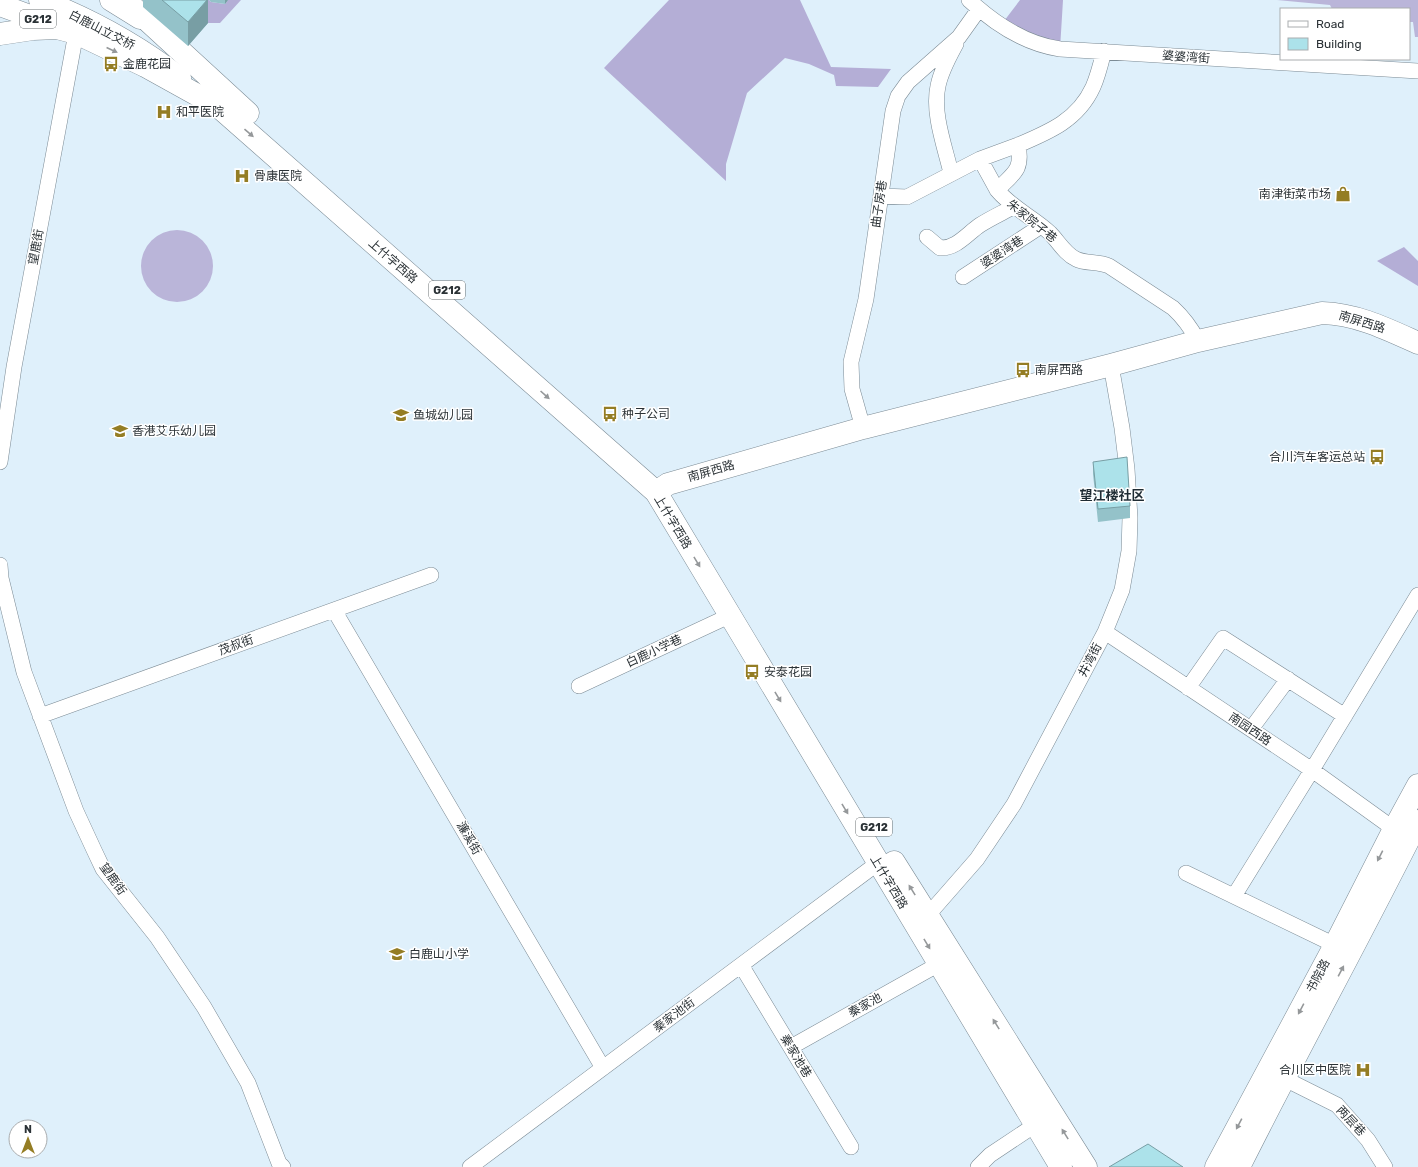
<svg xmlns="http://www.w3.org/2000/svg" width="1418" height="1167" viewBox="0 0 1418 1167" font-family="Rubik,'Noto Sans SC',sans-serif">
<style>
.green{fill:#bab5d9}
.forest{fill:#b4aed6}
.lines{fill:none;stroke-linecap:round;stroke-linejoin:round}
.street-casing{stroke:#7c8b95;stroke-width:16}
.secondary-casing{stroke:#7c8b95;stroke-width:23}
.primary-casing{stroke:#7c8b95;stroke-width:23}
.highway-casing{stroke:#7c8b95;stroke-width:23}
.street{stroke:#fff;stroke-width:15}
.secondary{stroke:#fff;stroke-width:22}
.primary{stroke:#fff;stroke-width:22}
.highway{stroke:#fff;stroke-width:22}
.wall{fill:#94c2c9}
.shaded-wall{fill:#789ea4}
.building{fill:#ace2ea;stroke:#789ea4}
.oneway{fill:#95989a}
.labels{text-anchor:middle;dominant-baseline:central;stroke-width:3;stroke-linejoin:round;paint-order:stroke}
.shield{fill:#fff;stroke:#6b7072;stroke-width:1}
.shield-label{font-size:11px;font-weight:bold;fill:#2b3236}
.street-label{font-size:12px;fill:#2b3236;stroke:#fff}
.poi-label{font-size:12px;fill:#2b3236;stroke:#fff;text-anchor:start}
.neighbourhood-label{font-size:13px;font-weight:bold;fill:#1f2c34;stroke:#fff}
</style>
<rect width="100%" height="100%" fill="#dff0fb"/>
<path class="green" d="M1277 0H1418V37H1415L1413 22H1409V9H1332L1330 5Z
M141 266a36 36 0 1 1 72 0a36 36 0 1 1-72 0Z"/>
<path class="forest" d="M182 0H209L211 2 225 4 228 0H241L220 23H208Z
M669 0H800L831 67 891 69 878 87 836 86 834 75 809 64 785 58 747 93 726 164V181L604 68Z
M1020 0H1063L1060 49 1001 25Z
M1404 247 1418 261V286L1377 261Z"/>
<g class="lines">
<defs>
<path id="street" d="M969 0C995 24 1025 44 1060 49L1418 71
M1104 51C1101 63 1098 76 1093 87 1078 120 1049 132 1018 145 1023 170 1014 173 997 190 1013 209 1033 217 1050 233 1058 241 1065 254 1076 259 1086 264 1098 261 1109 266L1173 308C1184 318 1191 328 1198 341
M980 159 997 190
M951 173C945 147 932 113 938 86 941 71 949 57 956 44
M881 196 907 197 980 159 1018 145
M927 237 940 248C956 249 968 233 980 225 991 218 1002 213 1013 207
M963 277 1041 226
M863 428 852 389 851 362 866 299 893 111 898 96 908 82 959 37 979 9
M0 462 14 367 76 33
M0 565 1 578 24 672 76 811 94 850 103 869 157 937 204 1007 248 1083 279 1163 283 1167
M334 610 603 1068
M1105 632 1312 770 1394 829
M579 686 729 616
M1188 688 1223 638 1345 716
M40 716 431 575
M1251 729 1288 679
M1186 873 1335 945
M1234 896 1312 770 1418 595
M928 915 977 859 1014 804 1105 632 1122 590 1129 551 1130 518 1127 469 1122 428 1111 365
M741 965 851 1147
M791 1047 939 964
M1283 1078 1337 1105 1368 1140 1385 1167
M470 1167 878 863
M978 1167 990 1155 1035 1125"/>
<path id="secondary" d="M656 492 668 484 863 428 1111 365 1198 341 1322 313C1357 314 1387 329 1418 343
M1216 1167 1335 945 1394 829 1418 785
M1239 1167C1297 1051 1360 937 1418 821"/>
<path id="primary" d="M40 0C90 19 138 46 180 78
M111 0 140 18
M0 5 65 29"/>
<path id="highway" d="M125 0 248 113
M0 34 33 29 57 28 76 33 145 66 219 107 656 492 1061 1167
M894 862 1086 1167"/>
</defs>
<use href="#street" class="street-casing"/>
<use href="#secondary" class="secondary-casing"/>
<use href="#primary" class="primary-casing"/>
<use href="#highway" class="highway-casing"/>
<use href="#street" class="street"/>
<use href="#secondary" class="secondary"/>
<use href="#primary" class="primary"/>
<use href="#highway" class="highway"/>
</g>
<path class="wall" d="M143 0H208V23L188 46 143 7Z
M209 0H228L225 4 211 2Z
M1093 462 1130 506V518L1098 522 1093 474Z"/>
<path class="shaded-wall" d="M207 0H208V23L188 46V22Z
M225 0H228L225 4Z"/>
<path class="building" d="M162 0H207L188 22Z
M1127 457 1130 506 1098 509 1093 462Z
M1148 1144 1183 1167H1109Z"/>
<defs><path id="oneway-solid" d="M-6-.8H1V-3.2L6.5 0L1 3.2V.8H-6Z"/></defs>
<g class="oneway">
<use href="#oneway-solid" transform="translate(112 50) rotate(25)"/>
<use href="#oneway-solid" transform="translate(249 133) rotate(41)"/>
<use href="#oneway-solid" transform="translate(545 395) rotate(42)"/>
<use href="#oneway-solid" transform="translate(697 562) rotate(59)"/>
<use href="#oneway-solid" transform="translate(778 697) rotate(59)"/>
<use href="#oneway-solid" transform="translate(845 809) rotate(59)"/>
<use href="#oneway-solid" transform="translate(1380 856) rotate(117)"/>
<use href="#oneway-solid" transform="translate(912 890) rotate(-122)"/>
<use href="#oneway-solid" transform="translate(927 944) rotate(59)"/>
<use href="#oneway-solid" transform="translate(1341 971) rotate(-62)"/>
<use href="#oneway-solid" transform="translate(1301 1009) rotate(118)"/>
<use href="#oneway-solid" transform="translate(996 1024) rotate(-122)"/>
<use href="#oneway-solid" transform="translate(1239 1124) rotate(118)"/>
<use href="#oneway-solid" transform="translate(1065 1134) rotate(-122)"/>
</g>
<defs>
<symbol id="bus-bare" viewBox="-9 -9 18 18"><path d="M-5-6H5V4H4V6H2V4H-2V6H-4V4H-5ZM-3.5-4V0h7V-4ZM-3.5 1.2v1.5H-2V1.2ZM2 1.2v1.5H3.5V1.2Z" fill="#947d24" stroke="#fff" stroke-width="2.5" paint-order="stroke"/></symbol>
<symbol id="hospital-bare" viewBox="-9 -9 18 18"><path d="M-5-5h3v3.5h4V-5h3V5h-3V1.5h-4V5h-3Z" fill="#947d24" stroke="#fff" stroke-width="2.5" paint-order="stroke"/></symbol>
<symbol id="shop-bare" viewBox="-9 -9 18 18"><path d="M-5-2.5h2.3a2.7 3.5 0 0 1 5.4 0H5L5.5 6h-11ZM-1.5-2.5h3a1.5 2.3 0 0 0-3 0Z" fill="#947d24" stroke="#fff" stroke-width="2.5" paint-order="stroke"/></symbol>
<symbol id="school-bare" viewBox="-9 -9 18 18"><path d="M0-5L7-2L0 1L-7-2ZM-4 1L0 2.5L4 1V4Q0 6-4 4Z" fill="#947d24" stroke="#fff" stroke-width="2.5" paint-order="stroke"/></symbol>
</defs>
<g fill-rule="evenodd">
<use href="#bus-bare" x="100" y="53" width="22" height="22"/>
<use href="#hospital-bare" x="153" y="101" width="22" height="22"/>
<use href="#hospital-bare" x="231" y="165" width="22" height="22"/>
<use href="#shop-bare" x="1332" y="183" width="22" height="22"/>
<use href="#bus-bare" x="1012" y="359" width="22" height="22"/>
<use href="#bus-bare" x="599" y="403" width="22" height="22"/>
<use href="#school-bare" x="390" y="404" width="22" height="22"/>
<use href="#school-bare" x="109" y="420" width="22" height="22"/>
<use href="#bus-bare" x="1366" y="446" width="22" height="22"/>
<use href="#bus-bare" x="741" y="661" width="22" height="22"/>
<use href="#school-bare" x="386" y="943" width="22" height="22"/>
<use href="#hospital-bare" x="1352" y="1059" width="22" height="22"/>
</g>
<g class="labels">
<g class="shield">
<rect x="20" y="10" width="36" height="18" rx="3"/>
<rect x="429" y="281" width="36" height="18" rx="3"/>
<rect x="856" y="818" width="36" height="18" rx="3"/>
</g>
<g class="shield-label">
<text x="38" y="19">G212</text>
<text x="447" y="290">G212</text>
<text x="874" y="827">G212</text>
</g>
<g class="street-label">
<text transform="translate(102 30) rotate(27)">白鹿山立交桥</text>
<text transform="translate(1186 57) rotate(4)">婆婆湾街</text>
<text transform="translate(879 204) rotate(-82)">曲子房巷</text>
<text transform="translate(1032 221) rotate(39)">朱家院子巷</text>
<text transform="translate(36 247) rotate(-80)">望鹿街</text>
<text transform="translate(1002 252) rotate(-33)">婆婆湾巷</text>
<text transform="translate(393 261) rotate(41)">上什字西路</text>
<text transform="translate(1362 322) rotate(17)">南屏西路</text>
<text transform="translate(711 471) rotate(-16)">南屏西路</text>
<text transform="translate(673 522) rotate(59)">上什字西路</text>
<text transform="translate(236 645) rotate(-20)">茂叔街</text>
<text transform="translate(654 651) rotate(-25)">白鹿小学巷</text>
<text transform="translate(1090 660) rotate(-62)">井湾街</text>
<text transform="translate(1250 729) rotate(34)">南园西路</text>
<text transform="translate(469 838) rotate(60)">濂溪街</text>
<text transform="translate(113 879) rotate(54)">望鹿街</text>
<text transform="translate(889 882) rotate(59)">上什字西路</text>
<text transform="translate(1318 976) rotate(-62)">书院路</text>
<text transform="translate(865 1005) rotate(-29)">秦家池</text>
<text transform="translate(674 1015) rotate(-37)">秦家池街</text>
<text transform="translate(796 1056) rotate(59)">秦家池巷</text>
<text transform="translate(1351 1121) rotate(47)">两层巷</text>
</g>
<g class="poi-label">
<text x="123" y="64">金鹿花园</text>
<text x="176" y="112">和平医院</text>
<text x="254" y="176">骨康医院</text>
<text x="1331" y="194" text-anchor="end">南津街菜市场</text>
<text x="1035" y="370">南屏西路</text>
<text x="622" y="414">种子公司</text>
<text x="413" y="415">鱼城幼儿园</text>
<text x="132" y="431">香港艾乐幼儿园</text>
<text x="1365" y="457" text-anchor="end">合川汽车客运总站</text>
<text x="764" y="672">安泰花园</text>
<text x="409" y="954">白鹿山小学</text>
<text x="1351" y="1070" text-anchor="end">合川区中医院</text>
</g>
<g class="neighbourhood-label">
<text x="1112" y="495">望江楼社区</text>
</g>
</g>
<rect x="1280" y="8" width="130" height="52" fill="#ffffff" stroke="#aaadaf"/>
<rect x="1288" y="21" width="20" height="6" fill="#ffffff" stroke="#aaadaf"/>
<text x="1316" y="28" font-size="12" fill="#2b3236">Road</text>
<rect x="1288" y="38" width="20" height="12" fill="#ace2ea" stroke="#aaadaf"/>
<text x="1316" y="48" font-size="12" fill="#2b3236">Building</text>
<g transform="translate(28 1139)"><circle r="19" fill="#ffffff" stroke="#aaadaf"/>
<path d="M0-3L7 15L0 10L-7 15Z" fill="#947d24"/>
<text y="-6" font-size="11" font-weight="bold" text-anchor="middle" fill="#2b3236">N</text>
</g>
</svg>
